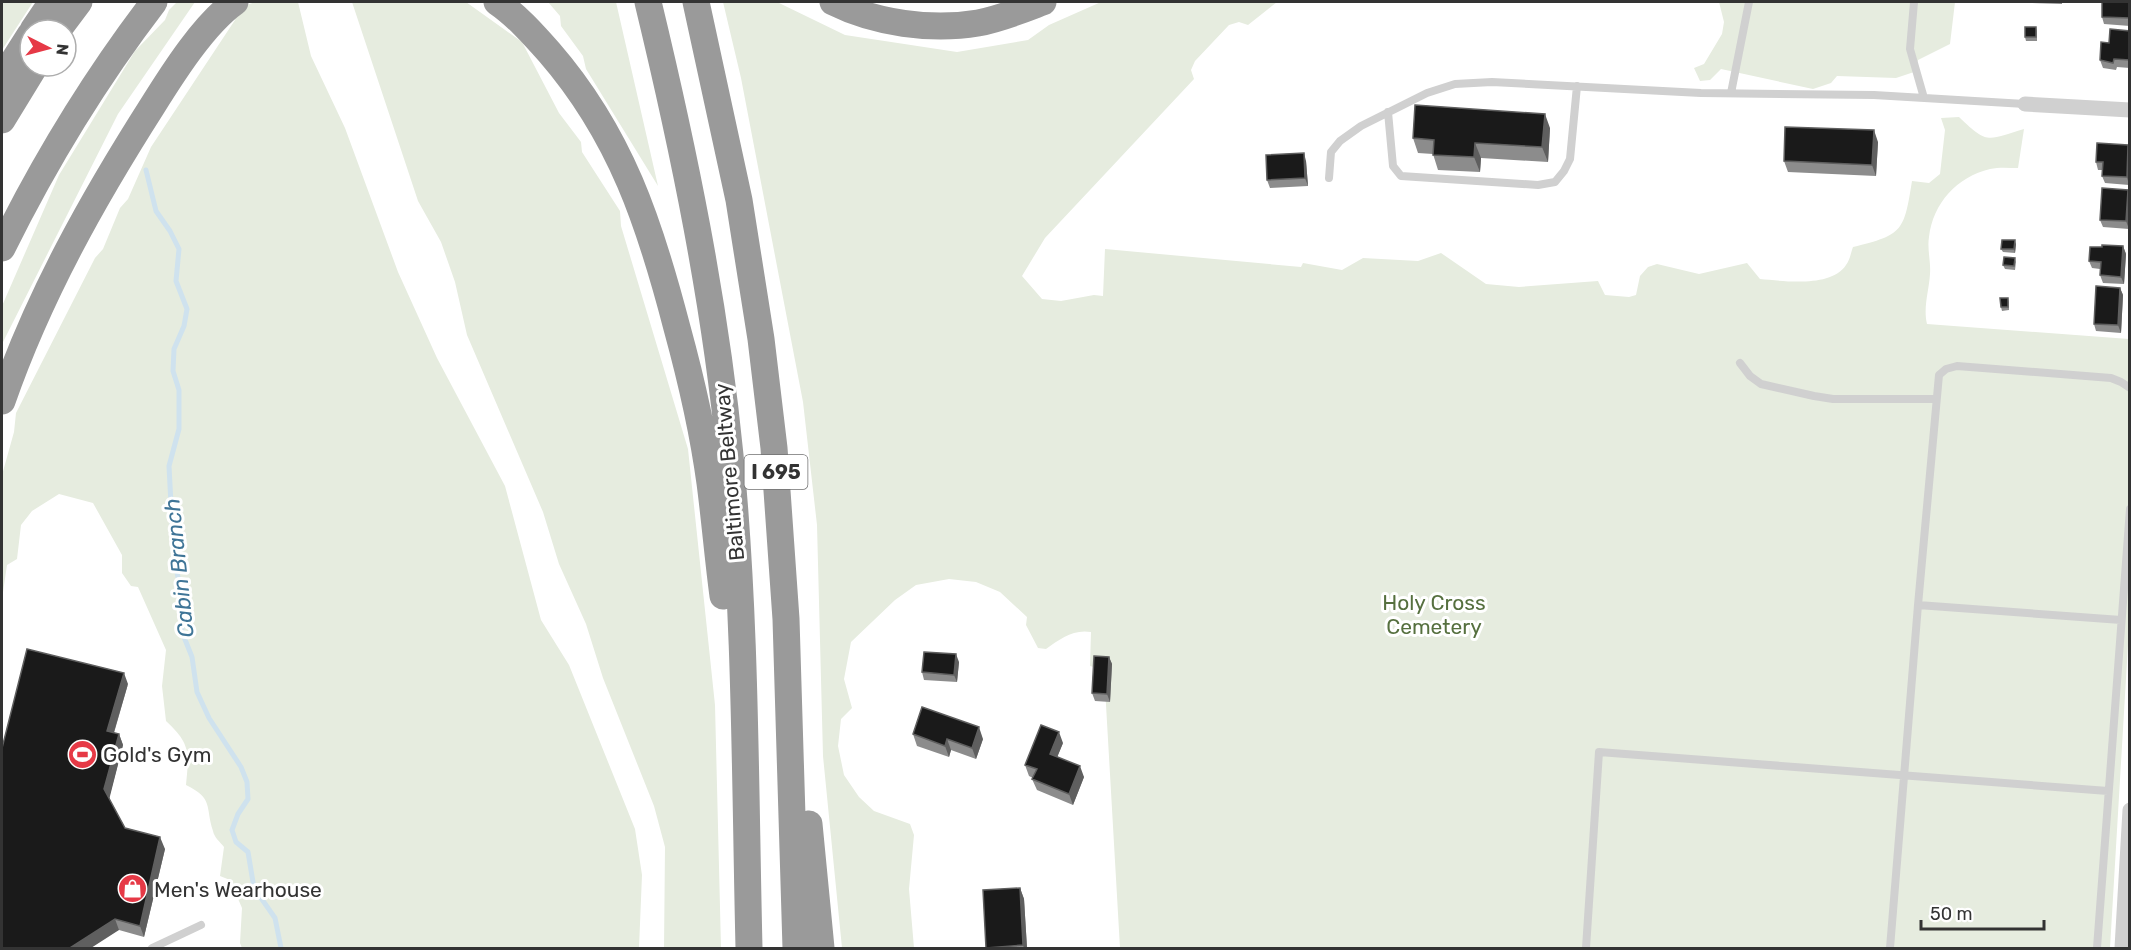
<svg xmlns="http://www.w3.org/2000/svg" width="2131" height="950" viewBox="0 0 2131 950" font-family="Rubik,sans-serif">
<style>
.green{fill:#e6ecdf}
.lines{fill:none;stroke-linecap:round;stroke-linejoin:round}
.stream{stroke:#cfe2ee;stroke-width:5}
.lane{stroke:#d0d0d0;stroke-width:8}
.street{stroke:#d0d0d0;stroke-width:15}
.highway{stroke:#9a9a9a;stroke-width:27}
.wall{fill:#8c8c8c}
.shaded-wall{fill:#5f5f5f}
.building{fill:#1a1a1a;stroke:#5f5f5f;stroke-width:1.5}
.labels{text-anchor:middle;dominant-baseline:central;stroke-width:6;stroke-linejoin:round;paint-order:stroke}
.shield{fill:#fff;stroke:#707070;stroke-width:1.5}
.shield-label{font-size:20px;font-weight:bold;fill:#333}
.street-label{font-size:21px;fill:#333;stroke:#fff}
.park-label{font-size:21px;fill:#56703f;stroke:#fff}
.poi-label{font-size:21px;fill:#333;stroke:#fff;text-anchor:start}
.water-label{font-size:22px;font-style:italic;fill:#3f7597;stroke:#fff}
</style>
<rect width="100%" height="100%" fill="#fff"/>
<path class="green" d="M2 2H33L2 50Z
M177 2H195L118 114 2 344V306L59 175 135 51 165 20 169 10Z
M255 2H298L311 56 345 128 398 272 437 358 505 486 541 620 569 665 635 829 642 875 639 948H242L240 943 242 908 230 880 220 876 224 847C220 842 214 837 213 831 205 806 214 799 186 785 189 753 191 744 166 721L162 686 166 650 138 587 131 586 122 573V555L93 503 59 494 32 511 21 525 17 559 7 565 2 599V475L14 432 16 413 95 258 103 249 120 208 128 199 151 147 235 20 239 8Z
M352 2H466L522 42 559 113 581 142 582 152 620 211 621 226 688 449 715 705 721 948H664L665 847 654 806 603 678 586 624 559 564 543 512 467 335 455 282 441 242 418 201Z
M548 2H616L658 186 586 69 583 56 561 26 560 16Z
M723 2H777L845 35 957 52 1028 40 1049 25 1101 2H1277L1248 25 1239 22 1229 25 1195 61 1191 70 1194 79 1045 238 1022 276 1042 299 1061 301 1094 295 1103 296 1105 249 1301 267 1303 263 1342 270 1363 258 1418 261 1441 253 1486 284 1519 287 1598 281 1605 295 1629 297 1636 295 1640 276 1648 267 1657 264 1699 274 1747 263 1760 279C1784 281 1831 288 1846 265 1850 260 1851 252 1853 247 1904 235 1904 230 1912 181L1929 183 1940 174 1945 130 1941 118 1959 117C1988 145 1987 140 2024 129L2018 168C2009 168 1999 167 1990 169 1957 177 1933 203 1929 237 1927 249 1931 262 1930 274 1929 291 1923 307 1927 324L2129 339V628L2110 948H1120L1104 670 1090 666 1091 632C1073 629 1060 639 1046 649L1038 648 1026 625 1027 617 1000 592 976 582 949 579 916 585 895 600 851 642 844 679 852 708 841 719 838 746 844 775 859 797 874 811 910 824 914 835 909 889 914 948H842L823 756 817 525 803 402 741 78Z
M1719 2H1955L1950 44 1918 60 1914 72 1896 78 1837 76 1831 83 1813 89 1721 69 1710 80 1700 81 1694 68 1704 64 1722 34 1724 22Z"/>
<g class="lines">
<path class="stream" d="M146 170 156 211 170 231 179 249 176 281 187 309 184 326 174 349 173 371 179 390V429L169 466 174 561 181 589 182 632 192 657 197 692 209 718 241 767 247 782 248 799 238 814 232 830 236 842 248 852 254 888 275 918 281 948"/>
<path class="lane" d="M1914 2 1910 49 1924 98
M1731 93 1749 2
M1388 112 1393 166 1401 176 1538 185 1555 182 1564 171 1570 159 1577 86
M1329 178 1331 152 1340 141 1361 126 1427 93 1455 84 1492 82 1701 93 1874 95 2025 104
M1740 363 1750 376 1761 384 1814 396 1833 399H1936
M1918 605 2121 620
M152 948 201 925
M1586 948 1599 752 2108 791
M1890 948 1918 605 1939 375 1946 369 1957 366 2111 378 2121 382 2130 388
M2097 948 2130 509"/>
<path class="street" d="M2025 104 2130 110
M2122 948 2130 810"/>
<path class="highway" d="M497 2C516 15 533 34 549 52 621 135 650 224 677 328 691 379 703 431 710 483 715 521 718 559 723 596
M648 2C684 151 715 302 730 455 746 618 745 784 749 948
M696 2 739 200 761 339 774 448 786 619 796 948
M833 2C875 23 931 31 978 23 1000 19 1022 10 1043 2
M33 30 52 2
M58 30 79 2
M2 79 30 35
M2 120 35 66
M2 248C45 161 95 79 154 2
M2 401C39 295 93 199 153 105 173 73 204 24 235 2
M809 824 821 948"/>
</g>
<path class="wall" d="M2030 2H2062V4L2031 3Z
M2130 2V26L2104 24 2102 17Z
M2036 27 2037 31V41H2026L2025 37Z
M2130 31V68L2117 67 2116 70 2103 68 2100 60 2109 43Z
M1550 128 1548 162 1481 158 1480 172 1438 170 1433 154 1418 153 1413 138Z
M1878 142 1876 176 1788 172 1784 161Z
M2128 145 2130 148 2129 185 2105 183 2102 176V170H2098L2096 162Z
M1306 161 1308 186 1270 188 1267 180Z
M2128 190 2130 194 2129 229 2103 227 2100 220Z
M2016 244 2015 253 2003 252 2001 249Z
M2123 246 2126 254 2124 284 2103 283 2100 275V269L2092 268 2089 261 2102 247Z
M2015 258 2016 262 2015 270 2005 269 2003 265Z
M2120 288 2123 295 2121 333 2096 331 2094 324Z
M2008 298 2009 302V310L2002 311 2001 307Z
M1109 657 1112 664 1110 702 1095 701 1092 693Z
M959 662 957 682 924 680 922 672Z
M128 684 114 733 119 734 123 745 109 798 125 828 165 849 144 937 119 930 2 948Z
M913 734 983 739 976 759 951 750 949 757 917 746Z
M1063 743 1057 757 1084 777 1073 805 1037 790 1032 779 1033 778 1029 776 1025 765Z
M1020 888 1024 899 1027 948H986Z"/>
<path class="shaded-wall" d="M1545 114 1550 128 1548 162 1542 147Z
M1874 130 1878 142 1876 176 1872 165Z
M1475 143 1481 158 1480 172 1474 157Z
M2128 145 2130 148 2129 185 2127 177Z
M1304 153 1306 161 1308 186 1305 178Z
M2128 190 2130 194 2129 229 2126 221Z
M2015 240 2016 244 2015 253 2014 249Z
M2123 246 2126 254 2124 284 2121 277Z
M2120 288 2123 295 2121 333 2118 325Z
M956 654 959 662 957 682 954 675Z
M1109 657 1112 664 1110 702 1107 694Z
M124 673 128 684 111 742 107 731Z
M979 727 983 739 976 759 972 748Z
M1059 732 1063 743 1054 765 1050 754Z
M119 734 123 745 109 800 104 789Z
M947 739 951 750 949 757 945 746Z
M1080 766 1084 777 1073 805 1069 794Z
M160 837 165 849 144 937 140 926Z
M1020 888 1024 899 1027 948H1024L1023 945Z
M115 919 119 930 91 948H70Z"/>
<path class="building" d="M2102 2H2130V18L2102 17Z
M2025 27H2036V37H2025Z
M2110 29 2130 31V60L2114 59 2113 63 2100 60 2101 42 2109 43Z
M1415 105 1545 114 1542 147 1475 143 1474 157 1433 155 1434 140 1413 138Z
M1785 127 1874 130 1872 165 1784 161Z
M2097 143 2128 145 2127 177 2102 176 2103 162H2096Z
M1304 153 1305 178 1267 180 1266 155Z
M2102 188 2128 190 2126 221 2100 220Z
M2002 240H2015L2014 249H2001Z
M2102 245 2123 246 2121 277 2100 275 2101 262 2089 261 2090 247H2102Z
M2004 257 2015 258 2014 266 2003 265Z
M2096 286 2120 288 2118 325 2094 324Z
M2000 298H2008V307H2001Z
M27 649 124 673 107 731 119 734 104 789 125 828 160 837 140 926 115 919 70 948H2V748Z
M924 652 956 654 954 675 922 672Z
M1094 656 1109 657 1107 694 1092 693Z
M922 707 979 727 972 748 947 739 945 746 913 734Z
M1041 725 1059 732 1050 754 1080 766 1069 794 1032 779 1037 769 1025 765Z
M1020 888 1023 945 986 948 983 890Z"/>
<defs>
<symbol id="stadium-disc" viewBox="-11 -11 22 22"><circle r="9.5" fill="#e63946" stroke="#fff"/><path d="M0-5a6.5 5 0 1 0 0 10a6.5 5 0 1 0 0-10ZM-3.5-1.8h7v3.6h-7Z" fill="#fff"/></symbol>
<symbol id="shop-disc" viewBox="-11 -11 22 22"><circle r="9.5" fill="#e63946" stroke="#fff"/><path d="M-5-2.5h2.3a2.7 3.5 0 0 1 5.4 0H5L5.5 6h-11ZM-1.5-2.5h3a1.5 2.3 0 0 0-3 0Z" fill="#fff"/></symbol>
</defs>
<g fill-rule="evenodd">
<use href="#stadium-disc" x="66" y="738" width="33" height="33"/>
<use href="#shop-disc" x="116" y="872" width="33" height="33"/>
</g>
<g class="labels">
<rect class="shield" x="744.5" y="455" width="63" height="34" rx="4.5"/>
<g class="shield-label">
<text x="776" y="472">I 695</text>
</g>
<g class="street-label">
<text transform="translate(729 472) rotate(-95)">Baltimore Beltway</text>
</g>
<g class="park-label">
<text x="1434" y="602">Holy Cross<tspan x="1434" dy="24">Cemetery</tspan></text>
</g>
<g class="poi-label">
<text x="103" y="754">Gold's Gym</text>
<text x="154" y="889">Men's Wearhouse</text>
</g>
<g class="water-label">
<text transform="translate(179 568) rotate(-96)">Cabin Branch</text>
</g>
</g>
<rect width="2131" height="950" fill="none" stroke="#333333" stroke-width="6"/>
<g transform="translate(48 48) rotate(96)"><circle r="28" fill="#ffffff" stroke="#adadad" stroke-width="1.5"/>
<path d="M0-4.5L10 22L0 15L-10 22Z" fill="#e63946"/>
<text y="-9" font-size="16" font-weight="bold" text-anchor="middle" fill="#333333">N</text>
</g>
<path d="M1921 920v9h123v-9" fill="none" stroke="#333333" stroke-width="3"/>
<text x="1930" y="920" font-size="18" fill="#333333" stroke="#ffffff" stroke-width="4.5" paint-order="stroke">50 m</text>
</svg>
